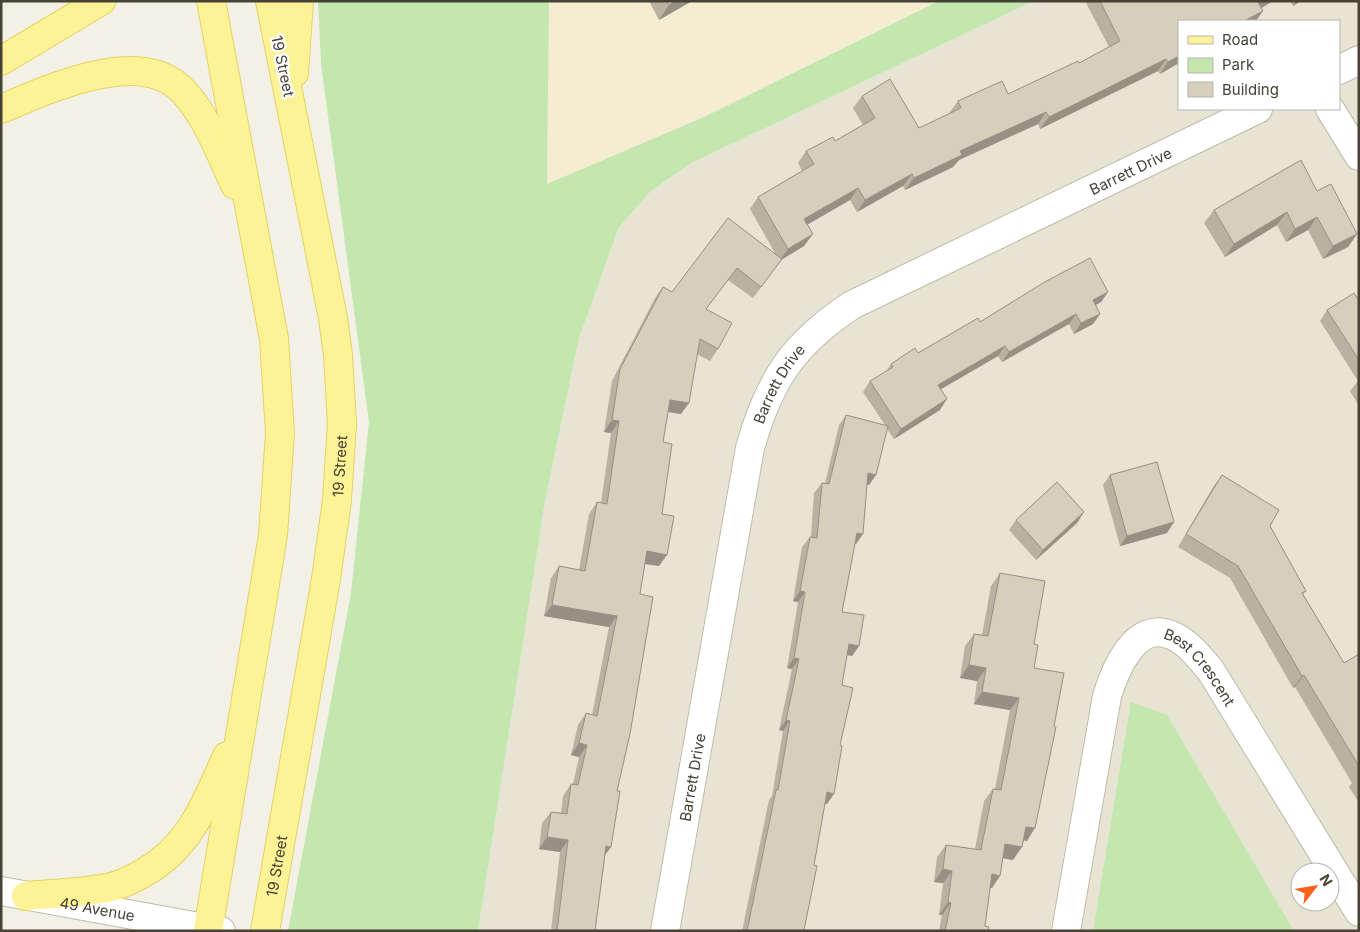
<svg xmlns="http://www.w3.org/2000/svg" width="1360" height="932" viewBox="0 0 1360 932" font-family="Inter,sans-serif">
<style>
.residential{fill:#e7e4d4;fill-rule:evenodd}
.commercial{fill:#f5ecd1}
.green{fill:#c4e7af}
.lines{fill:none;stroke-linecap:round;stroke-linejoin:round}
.minor-casing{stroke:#bebba9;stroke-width:30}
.major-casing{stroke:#e3d365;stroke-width:30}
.minor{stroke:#fff;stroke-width:28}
.major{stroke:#fdf295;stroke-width:28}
.wall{fill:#b7b2a2}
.shaded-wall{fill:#959184}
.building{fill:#d5cfbc;stroke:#959184}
.labels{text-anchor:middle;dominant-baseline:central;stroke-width:4.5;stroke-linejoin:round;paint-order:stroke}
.street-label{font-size:15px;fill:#464235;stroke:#fff}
</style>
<rect width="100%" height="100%" fill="#f3f1e6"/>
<path class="residential" d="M1034 1H1359V931H478L545 501 579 338 619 227 650 192 691 163ZM1179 21H1339V109H1179ZM1300 872H1330V902H1300Z"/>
<path class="commercial" d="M549 1H939L704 117 547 184Z"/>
<path class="green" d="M318 1H549L547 184 704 117 939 1H1034L691 163 650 192 619 227 579 338 545 501 478 931H288L351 593 369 422 321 64Z
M1131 702 1167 715 1294 931H1093Z"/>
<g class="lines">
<defs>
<g id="minor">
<path d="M1339 70 1359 60"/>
<path d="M1330 109 1359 156"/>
<path id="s1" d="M1 891 221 931"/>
<path id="s2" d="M665 931 750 448C769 380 793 344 852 305L1258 109"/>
<path id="s3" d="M1066 931 1107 696C1115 670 1135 620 1171 635 1187 641 1200 658 1211 671L1359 912"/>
</g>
<g id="major">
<path d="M1 61 101 1"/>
<path d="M294 73 299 1"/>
<path d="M1 109C49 89 141 45 184 92 207 117 220 153 235 185"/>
<path d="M26 896C52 894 80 893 106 888 120 886 133 879 145 872 191 846 206 802 227 756"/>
<path d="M208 931 273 535 280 433 274 339 211 1"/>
<path id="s4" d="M265 931 326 579 337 500 342 424 338 355 333 318 270 1"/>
</g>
</defs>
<use href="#minor" class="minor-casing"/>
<use href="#major" class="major-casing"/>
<use href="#minor" class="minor"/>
<use href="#major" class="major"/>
</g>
<path class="wall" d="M649 1H692L659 20Z
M1085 1H1273L1262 8 1179 21V63L1160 74 1158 71 1040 129 1038 124 959 160 953 167 905 190 903 186 857 212 850 200 807 225 804 246 781 260 753 298 728 280 706 309 718 349 710 361 697 354 681 414 668 412 663 442 662 514 659 566 645 564 640 594 617 791 605 856 595 931H551L560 852 539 849 542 823 551 812 561 813 563 796 571 784H573L579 757 571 755 578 725 586 713 592 715 609 627 544 616 551 578 559 566 579 570 589 514 597 502 601 503 611 433 604 432 612 381 655 298 663 287 672 292 775 253 750 209 758 197 802 171 798 163 806 151 835 141 863 125 853 108 862 96 919 128 950 114 949 113 958 101 1008 94 1079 63 1109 47Z
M1290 1H1301L1293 6Z
M1317 191 1357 234 1348 247 1323 259 1308 230 1286 242 1277 225 1225 257 1204 223 1214 210Z
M1108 292 1101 302 1096 305 1100 314 1093 324 1074 334 1069 324 1002 362 998 356 941 389 940 410 894 439 887 429 869 485H867L856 544H855L842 612 859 646 852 656 847 655 842 685 827 804H825L814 865 804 930 806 931H742L769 800 772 796 783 731 779 730 792 669 787 668 798 602 793 601 802 547 810 537H811L814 493 822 483H825L839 425 846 415 885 425 863 392 870 381 886 372 891 364 918 353 980 322Z
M1359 301V406L1350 391 1358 381 1320 321 1327 310Z
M1110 475 1167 533 1120 546 1103 485Z
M1222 475 1270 526 1306 591 1303 594 1344 663 1359 654V803L1349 787 1352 783 1295 687 1293 688 1230 578 1178 547 1213 487Z
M1084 512 1077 523 1036 560 1009 530 1016 520Z
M1000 573 1034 644V668L1027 841 1023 840 1013 860 1003 858 992 888H990L985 926 988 931H939L942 915H939L943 883 934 882 937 857 946 845 975 849 984 801 993 789H995L1010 710 974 704 977 681 960 678 965 646 974 634 982 635 991 586Z"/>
<path class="shaded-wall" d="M676 1H692L659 20 669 5Z
M1260 1H1273L1250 14 1258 2Z
M1296 1H1301L1293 6Z
M1263 11 1256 21H1244Z
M1179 56V63L1160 74 1168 62Z
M1166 59 1158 71 1040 129 1049 117Z
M1046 112 1038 124 959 160 953 167 905 190 914 178 960 151Z
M912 174 903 186 857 212 865 200Z
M858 188 850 200 796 231 804 219Z
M1287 212 1277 225 1225 257 1234 244Z
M1317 217 1308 230 1286 242 1295 229Z
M813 234 804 246 781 260 753 298 788 249Z
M1357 234 1348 247 1323 259 1333 246Z
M1108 292 1101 302 1086 310 1093 300Z
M1076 314 1069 324 1002 362 1009 352Z
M1100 314 1093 324 1074 334 1081 323Z
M1005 346 998 356 931 395 938 385Z
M947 399 940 410 894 439 901 429Z
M670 400 689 403 681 414 662 411Z
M612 420 619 421 611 433 604 432Z
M868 473 876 475 869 485 861 483Z
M1084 512 1077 523 1036 560 1043 550Z
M1174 522 1167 533 1120 546 1127 536Z
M857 533 863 534 856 544H850Z
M647 551 667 555 659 566 639 563Z
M800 591 805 592 798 602 793 601Z
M552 605 617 616 609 627 544 616Z
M849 644 859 646 852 656 842 654Z
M794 658 799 659 792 669 787 668Z
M969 665 986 668 977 681 960 678Z
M1304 675 1295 687 1293 688 1302 676Z
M982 692 1019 698 1010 710 974 704Z
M786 720 790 721 783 731 779 730Z
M579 743 587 745 579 757 571 755Z
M827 792 834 794 827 804 820 803Z
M1026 827 1035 828 1027 841 1017 839Z
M547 837 568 840 560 852 539 849Z
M1005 844 1022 847 1013 860 996 857Z
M606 846 611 847 603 858Z
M943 869 952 871 943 883 934 882Z
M992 874 1000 876 992 888 983 887Z
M948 902 951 903 942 915H939Z"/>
<path class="building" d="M667 1H676L669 5Z
M1100 1H1260L1258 2 1263 11 1244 21H1179V56L1168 62 1166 59 1049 117 1046 112 960 151 962 155 914 178 912 174 865 200 858 188 804 219 813 234 788 249 758 197 814 164 806 151 833 137 835 141 875 118 862 96 890 79 919 128 961 108 958 101 1002 81 1008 94 1078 61 1079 63 1120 41Z
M1301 160 1317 191 1331 184 1357 234 1333 246 1317 217 1295 229 1287 212 1234 244 1214 210Z
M728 218 782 259 761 287 737 268 706 309 732 323 718 349 700 339 689 403 670 400 663 442 672 444 662 514 674 516 667 555 647 551 640 594 653 597 630 734 617 791H620L611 847 606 846 595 931H557L568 840 547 837 551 812 567 814 571 784 578 785 587 745 579 743 586 713 597 716 617 616 552 605 559 566 585 571 597 502 607 504 619 421 612 420 620 369 663 287 672 292Z
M1090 258 1108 292 1093 300 1100 314 1081 323 1076 314 1009 352 1005 346 938 385 947 399 901 429 870 381 893 367 891 364 915 348 918 353 978 318 980 322 1043 283Z
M1354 293 1359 301V360L1327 310Z
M846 415 888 426 876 475 868 473 863 534 857 533 842 612 864 615 859 646 849 644 842 685 853 688 840 745 842 746 834 794 827 792 814 865 817 866 804 930 806 931H747L776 790H778L790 721 786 720 799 659 794 658 805 592 800 591 810 537 817 538 822 483 829 484Z
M1157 462 1174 522 1127 536 1110 475Z
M1222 475 1279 510 1270 526 1306 591 1302 593 1344 663 1359 654V766L1304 675 1302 676 1238 566 1186 534Z
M1057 482 1084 512 1043 550 1016 520Z
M1000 573 1045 581 1034 644 1038 645 1034 668 1064 673 1054 726 1056 727 1035 828 1026 827 1022 847 1005 844 1000 876 992 874 985 926 989 927 988 931H945L951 903 948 902 952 871 943 869 946 845 981 850 993 789 1001 790 1019 698 982 692 986 668 969 665 974 634 988 636Z"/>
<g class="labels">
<g class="street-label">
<text transform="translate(283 66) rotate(78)">19 Street</text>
<text stroke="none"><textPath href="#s2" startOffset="980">Barrett Drive</textPath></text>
<text stroke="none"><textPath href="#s2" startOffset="561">Barrett Drive</textPath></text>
<text stroke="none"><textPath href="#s4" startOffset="471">19 Street</textPath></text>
<text stroke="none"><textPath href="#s3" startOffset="382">Best Crescent</textPath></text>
<text stroke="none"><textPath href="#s2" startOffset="156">Barrett Drive</textPath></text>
<text stroke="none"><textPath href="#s4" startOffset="66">19 Street</textPath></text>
<text stroke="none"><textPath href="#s1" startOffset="98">49 Avenue</textPath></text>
</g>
</g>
<rect width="1360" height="932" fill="none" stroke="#464235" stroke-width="5"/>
<rect x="1178" y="20" width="162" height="90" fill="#ffffff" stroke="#b5b3ae"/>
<rect x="1188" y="36" width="25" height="8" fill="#fdf295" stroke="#b5b3ae"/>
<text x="1222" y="45" font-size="15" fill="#464235">Road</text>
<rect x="1188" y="58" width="25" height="15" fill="#c4e7af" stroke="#b5b3ae"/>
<text x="1222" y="70" font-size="15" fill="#464235">Park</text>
<rect x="1188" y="82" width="25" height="15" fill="#d5cfbc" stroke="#b5b3ae"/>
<text x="1222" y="95" font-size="15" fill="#464235">Building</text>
<g transform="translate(1315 887) rotate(59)"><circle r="24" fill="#ffffff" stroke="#b5b3ae"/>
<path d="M0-4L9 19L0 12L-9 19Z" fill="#f86118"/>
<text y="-8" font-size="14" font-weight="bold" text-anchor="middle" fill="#464235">N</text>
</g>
</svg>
